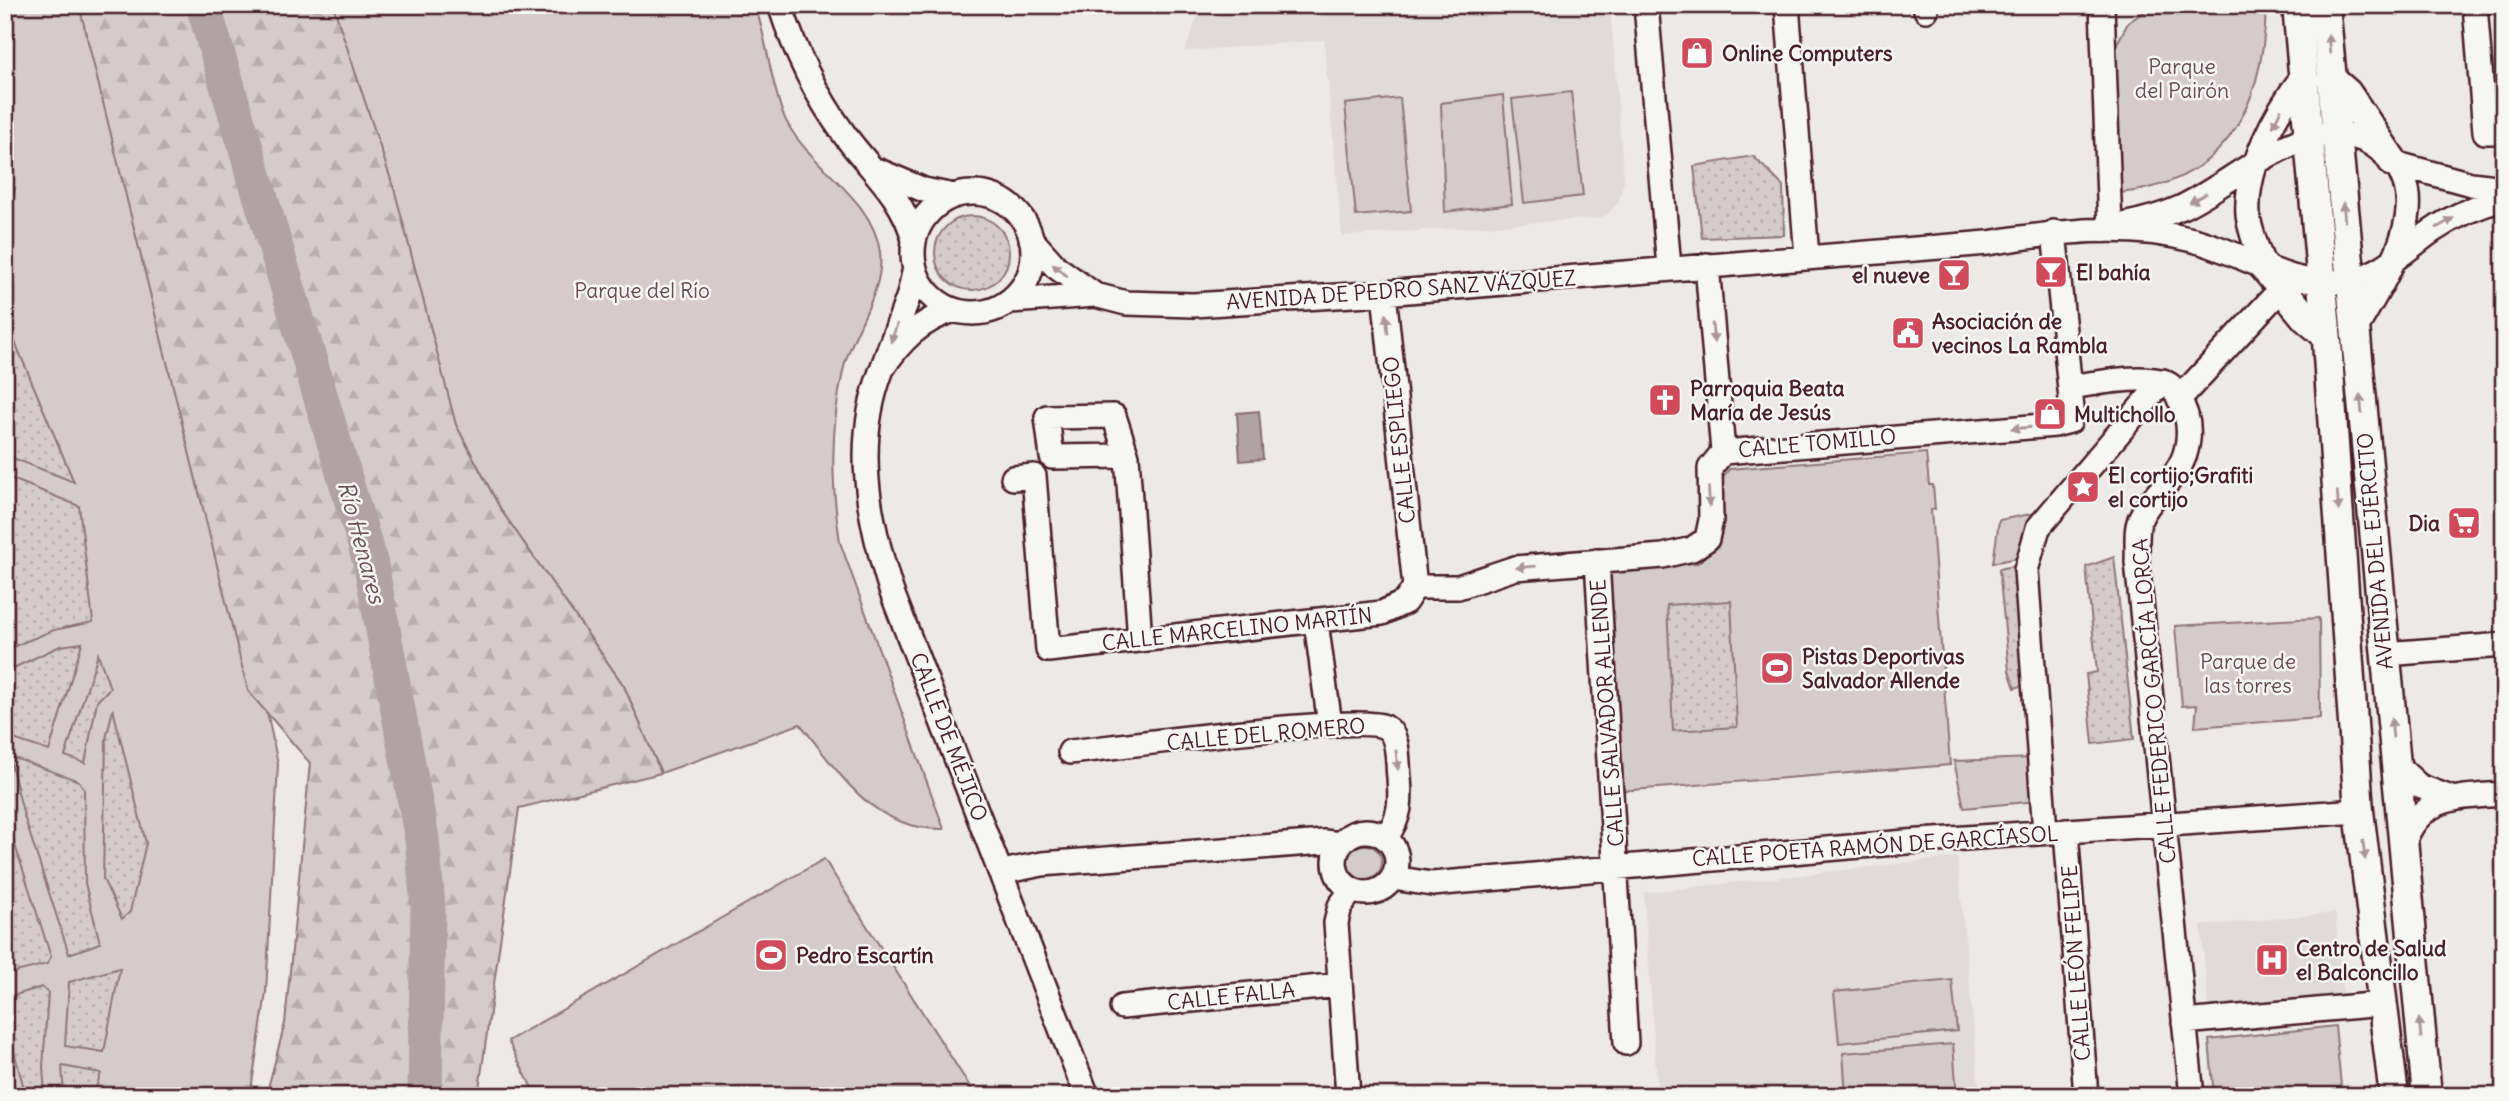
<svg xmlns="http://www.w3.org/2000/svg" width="2509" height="1101" viewBox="0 0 2509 1101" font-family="Delius,sans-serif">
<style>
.built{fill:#e0dad8}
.green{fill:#d4cbca;stroke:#8f757a;stroke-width:2}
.forest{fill:url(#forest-firs);stroke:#8f757a;stroke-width:2}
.garden{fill:url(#garden-dots);stroke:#8f757a;stroke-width:2}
.water{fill:#b1a2a3;stroke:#886e73;stroke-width:2}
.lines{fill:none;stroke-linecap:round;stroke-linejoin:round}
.river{stroke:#b1a2a3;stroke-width:35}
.minor-casing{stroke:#4a1f2b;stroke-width:28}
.major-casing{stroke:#4a1f2b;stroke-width:33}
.minor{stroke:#f6f6f2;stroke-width:23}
.major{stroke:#f6f6f2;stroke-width:28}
.oneway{fill:#a99598}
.labels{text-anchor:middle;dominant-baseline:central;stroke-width:5;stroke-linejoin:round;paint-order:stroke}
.poi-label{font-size:21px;font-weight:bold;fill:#4a1f2b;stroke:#f6f6f2;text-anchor:start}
.park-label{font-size:21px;fill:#6c4a53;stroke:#f6f6f2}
.street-label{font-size:21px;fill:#4a1f2b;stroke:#f6f6f2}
.water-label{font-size:23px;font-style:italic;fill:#6e4d55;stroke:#f6f6f2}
</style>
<defs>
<pattern id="forest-firs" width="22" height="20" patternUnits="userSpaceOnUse" patternTransform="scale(1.75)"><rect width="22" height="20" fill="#d4cbca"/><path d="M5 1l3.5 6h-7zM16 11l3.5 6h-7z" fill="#b8aeae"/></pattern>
<pattern id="garden-dots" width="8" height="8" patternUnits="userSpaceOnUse" patternTransform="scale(1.75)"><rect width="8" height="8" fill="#d4cbca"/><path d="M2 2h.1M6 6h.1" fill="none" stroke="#b8aeae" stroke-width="1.8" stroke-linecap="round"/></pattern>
</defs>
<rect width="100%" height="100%" fill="#ece9e6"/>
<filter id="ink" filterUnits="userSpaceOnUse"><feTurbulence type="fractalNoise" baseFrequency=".0143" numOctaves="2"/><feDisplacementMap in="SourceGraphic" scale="14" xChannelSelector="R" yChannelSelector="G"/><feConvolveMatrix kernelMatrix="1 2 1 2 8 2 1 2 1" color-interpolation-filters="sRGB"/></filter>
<g filter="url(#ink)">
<path class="built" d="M1202 5H1610L1624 181 1618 202 1608 214 1599 218 1342 236 1324 40 1185 51Z
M1957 857 1980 1096H1658L1644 893Z
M2335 913 2343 999 2209 1012 2201 926Z"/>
<path class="green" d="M5 5H103L177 279 278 764 266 993 250 1096H5Z
M318 5H755C767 40 770 79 783 114 804 166 872 193 880 252 885 291 853 330 844 367 830 427 831 482 840 542L944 829C871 830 841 774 800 724L661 773 624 686 501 510 456 425Z
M2153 5H2266C2264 105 2228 183 2119 193L2114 49 2128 23Z
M1571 92 1583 196 1524 203 1512 99Z
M1503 95 1512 204 1445 212 1441 103Z
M1400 98 1411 211 1356 216 1345 104Z
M1926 453 1929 485H1933L1935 509 1931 510 1950 765 1620 791 1604 570 1698 563 1713 550 1722 531 1718 485 1729 469Z
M2041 512 2031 555 1993 563 1999 520Z
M2319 618 2320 718 2195 727 2197 705 2182 706 2175 626Z
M2034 758 2037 801 1964 808 1954 761Z
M1348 862a17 17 0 1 1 34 0a17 17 0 1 1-34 0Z
M824 859 976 1096H536L508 1041Z
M1952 980 1957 1031 1839 1043 1834 992Z
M2335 1026 2342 1096H2214L2209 1040Z
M1953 1044 1957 1096H1846L1843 1053Z"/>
<path class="forest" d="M79 5H333L395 192 456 425 501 510 624 686 661 773 519 808 478 1096H266L285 1023 310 763 248 691Z"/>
<path class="garden" d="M1753 156 1783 186 1784 235 1702 238 1694 166Z
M15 188 5 242V191Z
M935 253a37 37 0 1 1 74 0a37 37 0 1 1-74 0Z
M15 342 74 482 5 455V344Z
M5 476 79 506 93 622 54 630 5 650Z
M2114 557 2134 739 2093 744 2086 674 2097 672 2086 567Z
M2024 564 2030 683 2015 688 2009 671 1999 569Z
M1731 601 1737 727 1673 731 1667 605Z
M82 643 49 751 5 736V672L60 646Z
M98 654 110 688 97 701 85 763 65 756Z
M113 709 146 843 130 912 122 919 103 879 106 739Z
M9 756 79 781 84 789 85 883 100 943 69 954 24 816Z
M5 814 51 957 47 964 5 975Z
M120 968 104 1052 65 1046 69 982Z
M42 987 48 993 43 1067 45 1096H26L5 1018V998Z
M62 1066 101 1073 93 1096H64Z"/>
<path class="water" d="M1259 411 1263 459 1240 461 1237 413Z"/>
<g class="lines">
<path class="river" d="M203 5 371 565 422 839 428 907 425 1096"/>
<defs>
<path id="minor" d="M780 5C795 52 815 94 844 134 869 169 903 195 914 240
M1646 5 1669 267
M1787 5 1807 257
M1926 5V10
M2102 5 2110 228
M2475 5 2485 132H2504
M2394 163 2471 184 2504 188
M879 171 924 190 954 196
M913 253a60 60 0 1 1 120 0a60 60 0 1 1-120 0Z
M2123 225C2142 221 2162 216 2180 208 2243 179 2327 89 2393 162 2436 209 2378 288 2354 332
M1031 239 1056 267 1095 295
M1707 265 1723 452
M2264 267C2258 250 2250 233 2248 215 2245 168 2275 113 2303 76
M915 268 909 295 882 369C900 341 921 320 954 310
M1384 293 1415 587
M1010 301 1095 295 1126 303 1193 305 1384 293 1988 243C2057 232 2124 222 2193 240 2246 253 2293 292 2351 280 2383 274 2406 249 2432 231 2454 216 2478 205 2504 199
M882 369C853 443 868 517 891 590L1087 1096
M2070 387C2091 384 2155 371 2171 386 2178 394 2183 406 2186 415 2191 431 2188 453 2179 467 2168 486 2149 498 2140 519 2135 531 2138 549 2137 562L2192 1096
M2179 399 2281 289
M1127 456 1114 416 1047 417 1052 457 1127 456 1140 640
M1013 478 1034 476 1048 650 1382 613 1405 602 1415 587
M1597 561 1626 1043
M1415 587H1458L1515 568 1663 556 1692 549 1707 539 1711 520 1710 468 1723 452 2055 425 2070 421 2072 409 2054 232
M1316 622 1330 725
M2385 654 2504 645
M1070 752C1114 747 1362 714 1385 727 1400 735 1397 762 1399 777 1401 801 1401 817 1386 837
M2395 764 2419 786 2451 798
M1335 862a31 31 0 1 1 62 0a31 31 0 1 1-62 0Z
M2066 831 2086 1096
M2045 832 2026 570 2038 528 2163 381
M2403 846C2418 795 2460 797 2504 794
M1002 872 1042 864 1324 842 1340 844
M1393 878 1432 884 1906 842 2359 811
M1122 1007 1340 985
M2184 1022 2382 1004
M1348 1096 1336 923 1340 906 1352 890"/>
<path id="major" d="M2297 5 2327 341 2359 811 2394 1096
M2325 5 2427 1096
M2331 79 2347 93 2394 163
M2264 267 2306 318 2326 335"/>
</defs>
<use href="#minor" class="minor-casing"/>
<use href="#major" class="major-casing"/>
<use href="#minor" class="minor"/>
<use href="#major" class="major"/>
</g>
<defs><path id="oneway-solid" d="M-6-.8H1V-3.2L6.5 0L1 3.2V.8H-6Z" transform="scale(1.75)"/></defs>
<g class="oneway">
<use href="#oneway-solid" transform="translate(2329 44) rotate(-95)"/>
<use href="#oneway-solid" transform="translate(2277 118) rotate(115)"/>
<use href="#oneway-solid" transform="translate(2198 198) rotate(151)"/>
<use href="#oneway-solid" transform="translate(2344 212) rotate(-95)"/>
<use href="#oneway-solid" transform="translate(2445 223) rotate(-30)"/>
<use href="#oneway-solid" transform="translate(1060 270) rotate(-139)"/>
<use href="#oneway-solid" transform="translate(1387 324) rotate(-96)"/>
<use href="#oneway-solid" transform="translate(894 333) rotate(109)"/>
<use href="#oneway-solid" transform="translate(1713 333) rotate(85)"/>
<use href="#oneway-solid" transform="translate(2361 404) rotate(-95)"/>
<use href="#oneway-solid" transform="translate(2021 428) rotate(176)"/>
<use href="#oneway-solid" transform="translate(1709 497) rotate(87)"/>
<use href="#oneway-solid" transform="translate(2338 501) rotate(86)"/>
<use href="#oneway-solid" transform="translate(1526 567) rotate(175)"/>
<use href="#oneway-solid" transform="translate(2392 728) rotate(-95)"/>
<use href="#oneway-solid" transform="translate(1397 760) rotate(84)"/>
<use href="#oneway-solid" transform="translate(2364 850) rotate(83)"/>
<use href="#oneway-solid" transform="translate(2420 1028) rotate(-96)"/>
</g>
</g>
<defs>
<symbol id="shop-square" viewBox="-11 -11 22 22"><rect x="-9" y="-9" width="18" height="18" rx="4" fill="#d1495b" stroke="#f6f6f2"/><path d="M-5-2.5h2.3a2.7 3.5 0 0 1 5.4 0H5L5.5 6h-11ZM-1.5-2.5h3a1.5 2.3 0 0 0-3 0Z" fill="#fff"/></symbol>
<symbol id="bar-square" viewBox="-11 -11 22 22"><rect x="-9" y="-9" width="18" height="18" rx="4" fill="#d1495b" stroke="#f6f6f2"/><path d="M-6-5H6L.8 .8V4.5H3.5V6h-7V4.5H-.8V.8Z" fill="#fff"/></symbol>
<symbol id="civic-square" viewBox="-11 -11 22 22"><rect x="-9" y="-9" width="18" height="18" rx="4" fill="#d1495b" stroke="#f6f6f2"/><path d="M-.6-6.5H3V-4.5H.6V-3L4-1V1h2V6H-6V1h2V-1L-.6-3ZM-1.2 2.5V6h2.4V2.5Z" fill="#fff"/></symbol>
<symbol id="church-square" viewBox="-11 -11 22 22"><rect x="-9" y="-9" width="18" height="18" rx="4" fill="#d1495b" stroke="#f6f6f2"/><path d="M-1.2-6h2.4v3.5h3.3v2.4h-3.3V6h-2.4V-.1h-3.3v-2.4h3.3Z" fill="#fff"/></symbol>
<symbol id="sight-square" viewBox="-11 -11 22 22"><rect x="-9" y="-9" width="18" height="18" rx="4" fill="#d1495b" stroke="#f6f6f2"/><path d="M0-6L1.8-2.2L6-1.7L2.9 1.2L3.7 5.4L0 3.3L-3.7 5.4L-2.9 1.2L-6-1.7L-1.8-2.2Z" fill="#fff"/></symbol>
<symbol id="supermarket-square" viewBox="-11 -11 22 22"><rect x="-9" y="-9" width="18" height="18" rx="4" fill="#d1495b" stroke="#f6f6f2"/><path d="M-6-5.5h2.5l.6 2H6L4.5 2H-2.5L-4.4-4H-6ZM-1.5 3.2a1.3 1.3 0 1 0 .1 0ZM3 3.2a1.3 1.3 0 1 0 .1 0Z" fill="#fff"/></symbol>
<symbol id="stadium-square" viewBox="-11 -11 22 22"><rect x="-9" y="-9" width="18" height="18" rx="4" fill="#d1495b" stroke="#f6f6f2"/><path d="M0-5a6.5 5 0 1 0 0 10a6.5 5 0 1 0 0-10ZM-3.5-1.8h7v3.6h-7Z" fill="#fff"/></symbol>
<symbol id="hospital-square" viewBox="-11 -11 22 22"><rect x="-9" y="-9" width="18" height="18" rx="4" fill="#d1495b" stroke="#f6f6f2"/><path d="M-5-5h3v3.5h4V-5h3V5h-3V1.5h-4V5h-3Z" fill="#fff"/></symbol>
</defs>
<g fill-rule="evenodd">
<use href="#shop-square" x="1678" y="34" width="38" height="38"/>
<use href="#bar-square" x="2032" y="253" width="38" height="38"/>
<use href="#bar-square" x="1935" y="256" width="38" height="38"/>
<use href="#civic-square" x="1889" y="314" width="38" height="38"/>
<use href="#church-square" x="1646" y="381" width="38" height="38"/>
<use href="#shop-square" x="2031" y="395" width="38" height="38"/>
<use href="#sight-square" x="2064" y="468" width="38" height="38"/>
<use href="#supermarket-square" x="2445" y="504" width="38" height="38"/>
<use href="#stadium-square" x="1758" y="649" width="38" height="38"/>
<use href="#stadium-square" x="752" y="936" width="38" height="38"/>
<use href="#hospital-square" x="2253" y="941" width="38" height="38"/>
</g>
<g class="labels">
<g class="poi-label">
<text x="1722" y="53">Online Computers</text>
<text x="2076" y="272">El bahía</text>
<text x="1930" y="275" text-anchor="end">el nueve</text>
<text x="1932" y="321">Asociación de<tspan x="1932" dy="24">vecinos La Rambla</tspan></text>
<text x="1690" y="388">Parroquia Beata<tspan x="1690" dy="24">María de Jesús</tspan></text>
<text x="2074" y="414">Multichollo</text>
<text x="2108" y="475">El cortijo;Grafiti<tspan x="2108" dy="24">el cortijo</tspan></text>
<text x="2440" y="523" text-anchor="end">Dia</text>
<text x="1802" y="656">Pistas Deportivas<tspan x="1802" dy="24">Salvador Allende</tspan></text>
<text x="2296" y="948">Centro de Salud<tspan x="2296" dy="24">el Balconcillo</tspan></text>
<text x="796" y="955">Pedro Escartín</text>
</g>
<g class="park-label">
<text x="2182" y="66">Parque<tspan x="2182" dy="24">del Pairón</tspan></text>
<text x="642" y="290">Parque del Río</text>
<text x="2248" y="661">Parque de<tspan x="2248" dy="24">las torres</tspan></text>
</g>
<g class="street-label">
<text transform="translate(1401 290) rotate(-4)">AVENIDA DE PEDRO SANZ VÁZQUEZ</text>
<text transform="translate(1399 440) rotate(-96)">CALLE ESPLIEGO</text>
<text transform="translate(1817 443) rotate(-5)">CALLE TOMILLO</text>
<text transform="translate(2375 551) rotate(-95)">AVENIDA DEL EJÉRCITO</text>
<text transform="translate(1237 629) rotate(-6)">CALLE MARCELINO MARTÍN</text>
<text transform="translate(2154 701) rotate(-95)">CALLE FEDERICO GARCÍA LORCA</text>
<text transform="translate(1607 713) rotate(-94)">CALLE SALVADOR ALLENDE</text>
<text transform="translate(1266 734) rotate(-5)">CALLE DEL ROMERO</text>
<text transform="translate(949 737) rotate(69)">CALLE DE MÉJICO</text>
<text transform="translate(1875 846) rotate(-4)">CALLE POETA RAMÓN DE GARCÍASOL</text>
<text transform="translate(2076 963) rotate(-94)">CALLE LEÓN FELIPE</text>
<text transform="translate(1231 996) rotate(-6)">CALLE FALLA</text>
</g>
<g class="water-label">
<text transform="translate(362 542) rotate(75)">Río Henares</text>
</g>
</g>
<rect width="2509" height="1101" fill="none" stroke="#f6f6f2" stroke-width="28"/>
<rect x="14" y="14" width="2481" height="1073" fill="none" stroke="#4a1f2b" stroke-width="2.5" filter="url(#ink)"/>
</svg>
